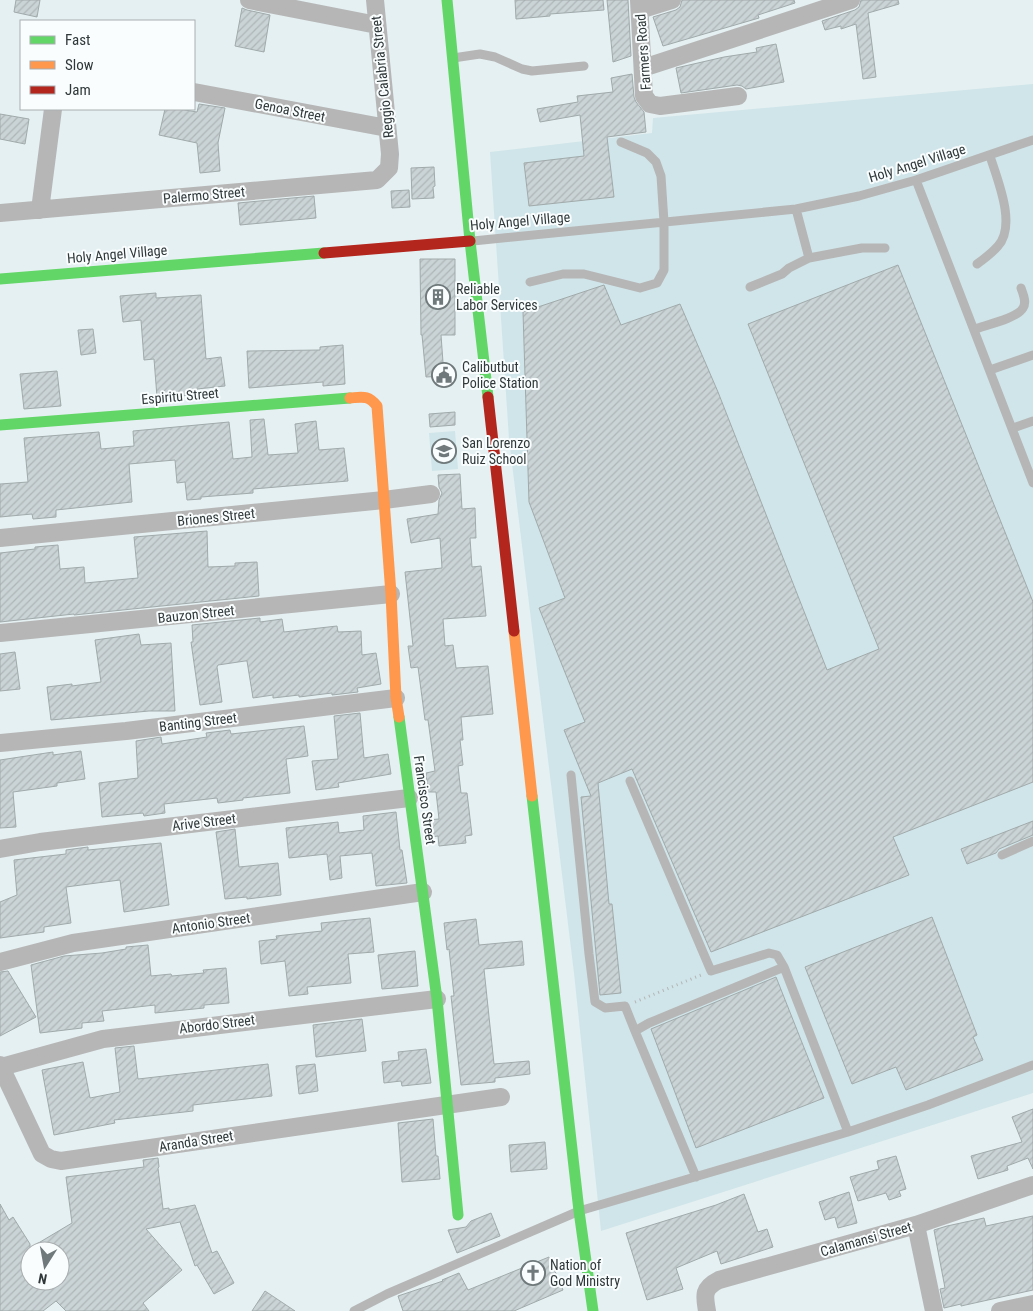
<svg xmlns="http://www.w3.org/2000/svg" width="1033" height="1311" viewBox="0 0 1033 1311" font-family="'Roboto Condensed',sans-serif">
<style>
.built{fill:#d0e5e9}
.building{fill:url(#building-hatch);stroke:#a1aaab;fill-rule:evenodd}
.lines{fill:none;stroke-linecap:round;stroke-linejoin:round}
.path{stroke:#b4b5b6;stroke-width:3;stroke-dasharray:1 4;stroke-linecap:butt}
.lane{stroke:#b6b6b6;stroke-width:9}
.street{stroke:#b6b6b6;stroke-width:18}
.fast{stroke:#63d668;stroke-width:11}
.slow{stroke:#ff974d;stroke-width:11}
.jam{stroke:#b3261e;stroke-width:11}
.labels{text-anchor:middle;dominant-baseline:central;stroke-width:4;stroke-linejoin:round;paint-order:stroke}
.street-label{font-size:14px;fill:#303839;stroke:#f9fdfe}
.poi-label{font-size:14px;fill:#303839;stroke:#f9fdfe;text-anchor:start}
</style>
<defs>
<pattern id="building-hatch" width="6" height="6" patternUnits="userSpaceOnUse" patternTransform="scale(1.25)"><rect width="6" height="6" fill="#cad3d5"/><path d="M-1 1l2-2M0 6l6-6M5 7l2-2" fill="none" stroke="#aeb6b8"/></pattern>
</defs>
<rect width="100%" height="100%" fill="#e5f0f2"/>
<path class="built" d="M1033 84V1093L601 1231 574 973 509 439 490 152 652 133 653 118Z
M455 431 458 469 432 471 429 433Z"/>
<path class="building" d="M16 0H40L37 17 14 12Z
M515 0H603L604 10 550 14V16L516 19Z
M607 0H628L631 56 613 62Z
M682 0H794L795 3 758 15 759 18 663 46 653 17 676 10 680 7Z
M861 0H898L899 4 868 13 876 77 863 79 856 24 841 29V26L825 30 822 21 855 10 859 7Z
M242 8 247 10 270 15 264 52 235 46Z
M776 44 784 82 746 89 742 86 737 85 681 93 676 68 724 57 757 52 756 48Z
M632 74 634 97 636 102 644 112 646 132 607 137 614 197 529 206 524 163 584 156 580 115 540 122 537 109 578 102 577 96 613 92 611 78Z
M199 104 225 108 218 143 220 171 200 173 197 143 159 135 165 109H179L197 112Z
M0 114 29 119 25 144 0 139Z
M434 167 435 186 433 187 434 198 412 199 411 168Z
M409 190 410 207 392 208 391 191Z
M314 196 316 218 240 225 238 203Z
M420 259H455V335H441L444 376 426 377 422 335H421Z
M898 265 1033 602V782L893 837 909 875 711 952 632 769 598 783 609 904H612L621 993 600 995 581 797 591 796 564 730 585 722 539 608 565 598 529 502 523 312 604 285 621 325 680 304 718 392 827 670 879 649 748 324Z
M156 293V298L201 295 206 359 221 357 225 386 197 389V395L157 397 154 359 144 360 141 320 123 322 120 296Z
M93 329 96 353 81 355 78 330Z
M343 345 345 384 323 386V382L249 388 247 351 320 350V347Z
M57 371 61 406 24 409 20 374Z
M455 412V425L430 427 429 414Z
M264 419 268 455 298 453 295 424 316 421 319 450 344 448 348 481 253 489V493L201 497V499L187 500 185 482 177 483 175 460 129 464 132 502 56 510V517L33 519 32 514 0 517V484L28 482 24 438 99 432 101 449 134 446 133 431 229 422 233 459 252 457 250 420Z
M460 474 462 509 475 508 476 538H470L472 567 481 566 486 616 443 619 445 646 453 645 456 668 488 666 493 714 461 717 463 740H460L463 765 458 766 461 793H467L472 835 465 836 466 843 439 846 438 836 430 837 427 820 439 819 436 792H428L426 773 435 771 428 720H425L418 667 411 668 408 646H413L405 572 442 568 440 538 411 543 407 519 438 514 439 500 442 493 439 487 438 475Z
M207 531 208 567 235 566V563L257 562 259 596 74 615V614L0 622V553L35 549V547L58 545 60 569 84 567 85 583 138 578 134 537Z
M260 618V622L282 619 284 632 337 626 338 632 361 631 362 655 376 653 381 684 357 688 358 692 332 695V693L299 697V695L273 698V695L253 698 247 661H245L218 665 217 667 222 702 200 705 191 642H193L192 625Z
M139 634 141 645 171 643 175 711H149L51 720 47 687 72 684V686L101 682 95 640Z
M15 652 20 689 0 691V654Z
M360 713 364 758 388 754 391 774 338 783 339 787 316 790 312 761 338 759 334 716Z
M304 726 308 756 286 759 290 793 243 798V800L218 803 217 798 164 804 165 813 144 816 143 813 102 817 99 783 138 778 136 741 161 737 162 744 207 737 206 733 230 730 231 734Z
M81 751 85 779 57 783V786L13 792 16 827 0 828V760L53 752V755Z
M396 812 400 850H402L407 883 376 886 372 853 340 856 342 878 330 880 327 854 289 858 286 828 338 822 339 833 364 830 363 816Z
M1033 821V835L999 849 996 853 967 864 961 849Z
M235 829 239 867 278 863 281 895 247 899V897L225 899 216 832Z
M161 843 169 905 124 912 120 880 66 887 71 923 44 927V932L0 938V902L17 895 14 860 66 854V850L88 847V850Z
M932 917 977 1035 973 1037 983 1060 906 1090 896 1067 852 1084 805 967Z
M370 918 374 952 348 954 351 983 307 987 308 994 289 996 285 961 261 964 259 941 277 939 276 936 322 931 321 923Z
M476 919 479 945 522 941 524 965 484 969 494 1064 529 1061 530 1074 495 1078V1082L461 1085 451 996H454L449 949 447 950 444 923Z
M148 945 151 976 171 974 172 976 204 973 203 970 226 968 229 1003 204 1005V1008L155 1013V1005L102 1011 104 1021 82 1023V1028L40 1033 31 965 64 956 102 953 126 949V947Z
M415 951 418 986 382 989 378 955Z
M8 971 36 1017 0 1036V972Z
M776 977 824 1098 696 1148 651 1029Z
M362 1019 366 1051 316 1057 313 1025Z
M134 1046 138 1079 268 1064 272 1096 193 1105V1111L114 1120 115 1123 54 1135 42 1070 83 1062 90 1098 120 1092 115 1048Z
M426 1049 431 1083 402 1086 401 1081 384 1083 382 1062 399 1060 398 1052Z
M315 1064 318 1091 299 1094 296 1066Z
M1033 1109V1169L1028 1158 1007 1166 1008 1170 978 1179 971 1156 1022 1142 1012 1117Z
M433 1119 436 1156H438L440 1179 402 1182 398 1123Z
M545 1142 547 1169 511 1172 509 1145Z
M896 1156 906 1189 899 1191 901 1196 889 1200 886 1193 858 1201 850 1177 879 1169 877 1161Z
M158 1158 159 1167 158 1168 163 1209 169 1208V1210L195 1205 212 1253 217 1251 234 1283 214 1294 197 1265 195 1266 180 1222 146 1229 182 1270 143 1303 149 1311H66L56 1301 43 1311H0V1204L9 1220 13 1217 30 1244V1248L72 1223 66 1177 144 1167 143 1160ZM30 1251H60V1281H30Z
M849 1192 857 1223 838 1228 835 1217 825 1220 819 1202Z
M744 1194 758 1232 767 1229 773 1247 721 1264 717 1251 676 1268 683 1289 647 1300 626 1233 716 1205Z
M491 1213 500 1236 457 1253 448 1230 466 1227 471 1221Z
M1033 1216V1290L961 1306V1304L944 1308 940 1289 945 1288 934 1230 947 1226 984 1218 986 1226Z
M549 1257 563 1290 514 1311H403L398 1296 443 1281 442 1280 459 1273 468 1290Z
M265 1291 295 1311H252Z"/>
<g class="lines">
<path class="path" d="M635 1002 701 975"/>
<path class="lane" d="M453 58 480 54 495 57 522 69 532 71 584 66
M916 180 1033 483
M796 209 809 258
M473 241 796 209 859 196 916 180 1033 140
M977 264C984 259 992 253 998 246 1017 225 997 179 990 156
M530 282 563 274H584L640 288 657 283 664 270V222L661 176 656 162 647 153 621 142
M750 287 782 274 789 268 809 258 862 248H885
M975 329C986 325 1018 318 1023 308 1027 302 1023 294 1021 288
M990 370 1033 355
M1013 428 1033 421
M571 775 589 954 595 1002 605 1008 625 1006 635 1031
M630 781 711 971 769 953 777 955 784 967
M1002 855 1033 841
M696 1177 635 1031 649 1023 784 967 848 1132
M354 1311 387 1294 579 1211 848 1132 928 1105 1033 1065"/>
<path class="street" d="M249 0 377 25
M639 0 644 96 650 104 660 106 738 96
M640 10 672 0
M643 68 851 0
M194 92 387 128
M40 210 53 109
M0 213 377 180 389 168 390 154 375 0
M0 538 384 500 431 494
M0 633 391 594
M0 743 126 731 396 698
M0 849 40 842 409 798
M0 962 73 943 423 892
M0 1065 42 1154 51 1159 61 1161 501 1097
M1 1067 103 1039 437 999
M916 1225 934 1311
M707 1311C704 1295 703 1288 719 1280L916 1225 1033 1185
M1000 1311 1033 1304"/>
<path class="fast" d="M447 0 470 241 488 397
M0 279 324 253
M0 425 350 398
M399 717 437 999 458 1215
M532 796 579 1211 593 1311"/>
<path class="slow" d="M350 398C363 397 368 395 377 406L391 594 396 698 399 717
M514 631 532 796"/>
<path class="jam" d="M324 253 470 241
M488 397 514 631"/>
</g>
<defs>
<symbol id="building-ring" viewBox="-11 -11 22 22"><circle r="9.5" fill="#f9fdfe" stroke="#6f787a" stroke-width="1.5"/><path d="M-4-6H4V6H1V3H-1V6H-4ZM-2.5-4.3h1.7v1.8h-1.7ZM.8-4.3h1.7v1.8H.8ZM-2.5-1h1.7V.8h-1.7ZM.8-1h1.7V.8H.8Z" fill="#6f787a"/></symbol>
<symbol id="civic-ring" viewBox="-11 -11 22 22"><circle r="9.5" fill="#f9fdfe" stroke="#6f787a" stroke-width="1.5"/><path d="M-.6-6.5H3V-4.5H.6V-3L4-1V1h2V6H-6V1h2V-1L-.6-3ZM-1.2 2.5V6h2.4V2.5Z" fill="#6f787a"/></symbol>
<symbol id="school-ring" viewBox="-11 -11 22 22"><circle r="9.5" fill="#f9fdfe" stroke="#6f787a" stroke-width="1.5"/><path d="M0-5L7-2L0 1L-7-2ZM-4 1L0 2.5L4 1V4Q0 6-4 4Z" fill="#6f787a"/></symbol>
<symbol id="church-ring" viewBox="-11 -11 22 22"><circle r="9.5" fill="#f9fdfe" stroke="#6f787a" stroke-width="1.5"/><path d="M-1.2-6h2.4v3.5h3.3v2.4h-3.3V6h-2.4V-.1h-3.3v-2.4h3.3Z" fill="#6f787a"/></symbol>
</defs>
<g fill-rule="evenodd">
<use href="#building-ring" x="424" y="283" width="28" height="28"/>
<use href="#civic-ring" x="430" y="361" width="28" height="28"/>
<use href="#school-ring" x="430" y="437" width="28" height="28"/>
<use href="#church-ring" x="519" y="1259" width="28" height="28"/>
</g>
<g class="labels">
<g class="street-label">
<text transform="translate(643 52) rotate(-94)">Farmers Road</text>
<text transform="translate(382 77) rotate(-96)">Reggio Calabria Street</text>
<text transform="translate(290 110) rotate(11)">Genoa Street</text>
<text transform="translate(917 163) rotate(-17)">Holy Angel Village</text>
<text transform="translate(204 195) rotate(-5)">Palermo Street</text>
<text transform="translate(520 221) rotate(-5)">Holy Angel Village</text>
<text transform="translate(117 254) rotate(-5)">Holy Angel Village</text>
<text transform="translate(180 396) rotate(-5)">Espiritu Street</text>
<text transform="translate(216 517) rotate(-6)">Briones Street</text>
<text transform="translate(196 614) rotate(-6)">Bauzon Street</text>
<text transform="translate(198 722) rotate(-7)">Banting Street</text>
<text transform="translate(425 800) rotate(82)">Francisco Street</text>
<text transform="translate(204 822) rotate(-7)">Arive Street</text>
<text transform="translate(211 923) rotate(-8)">Antonio Street</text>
<text transform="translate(217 1024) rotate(-7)">Abordo Street</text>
<text transform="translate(196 1141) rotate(-9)">Aranda Street</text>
<text transform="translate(866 1239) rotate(-16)">Calamansi Street</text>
</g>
<g class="poi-label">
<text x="456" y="289">Reliable<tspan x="456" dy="16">Labor Services</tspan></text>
<text x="462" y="367">Calibutbut<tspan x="462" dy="16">Police Station</tspan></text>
<text x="462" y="443">San Lorenzo<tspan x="462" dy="16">Ruiz School</tspan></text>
<text x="550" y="1265">Nation of<tspan x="550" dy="16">God Ministry</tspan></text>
</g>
</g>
<rect x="20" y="20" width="175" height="90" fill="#f9fdfe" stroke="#a9aeaf"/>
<rect x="30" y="36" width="25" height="8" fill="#63d668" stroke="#a9aeaf"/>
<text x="65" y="45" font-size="15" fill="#303839">Fast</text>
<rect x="30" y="61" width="25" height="8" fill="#ff974d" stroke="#a9aeaf"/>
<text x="65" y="70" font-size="15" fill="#303839">Slow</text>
<rect x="30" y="86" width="25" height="8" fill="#b3261e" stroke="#a9aeaf"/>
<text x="65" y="95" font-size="15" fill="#303839">Jam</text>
<g transform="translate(45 1266) rotate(191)"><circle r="24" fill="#f9fdfe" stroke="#a9aeaf"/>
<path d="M0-4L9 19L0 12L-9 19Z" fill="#6f787a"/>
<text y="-8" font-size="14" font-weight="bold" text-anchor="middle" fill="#303839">N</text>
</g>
</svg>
